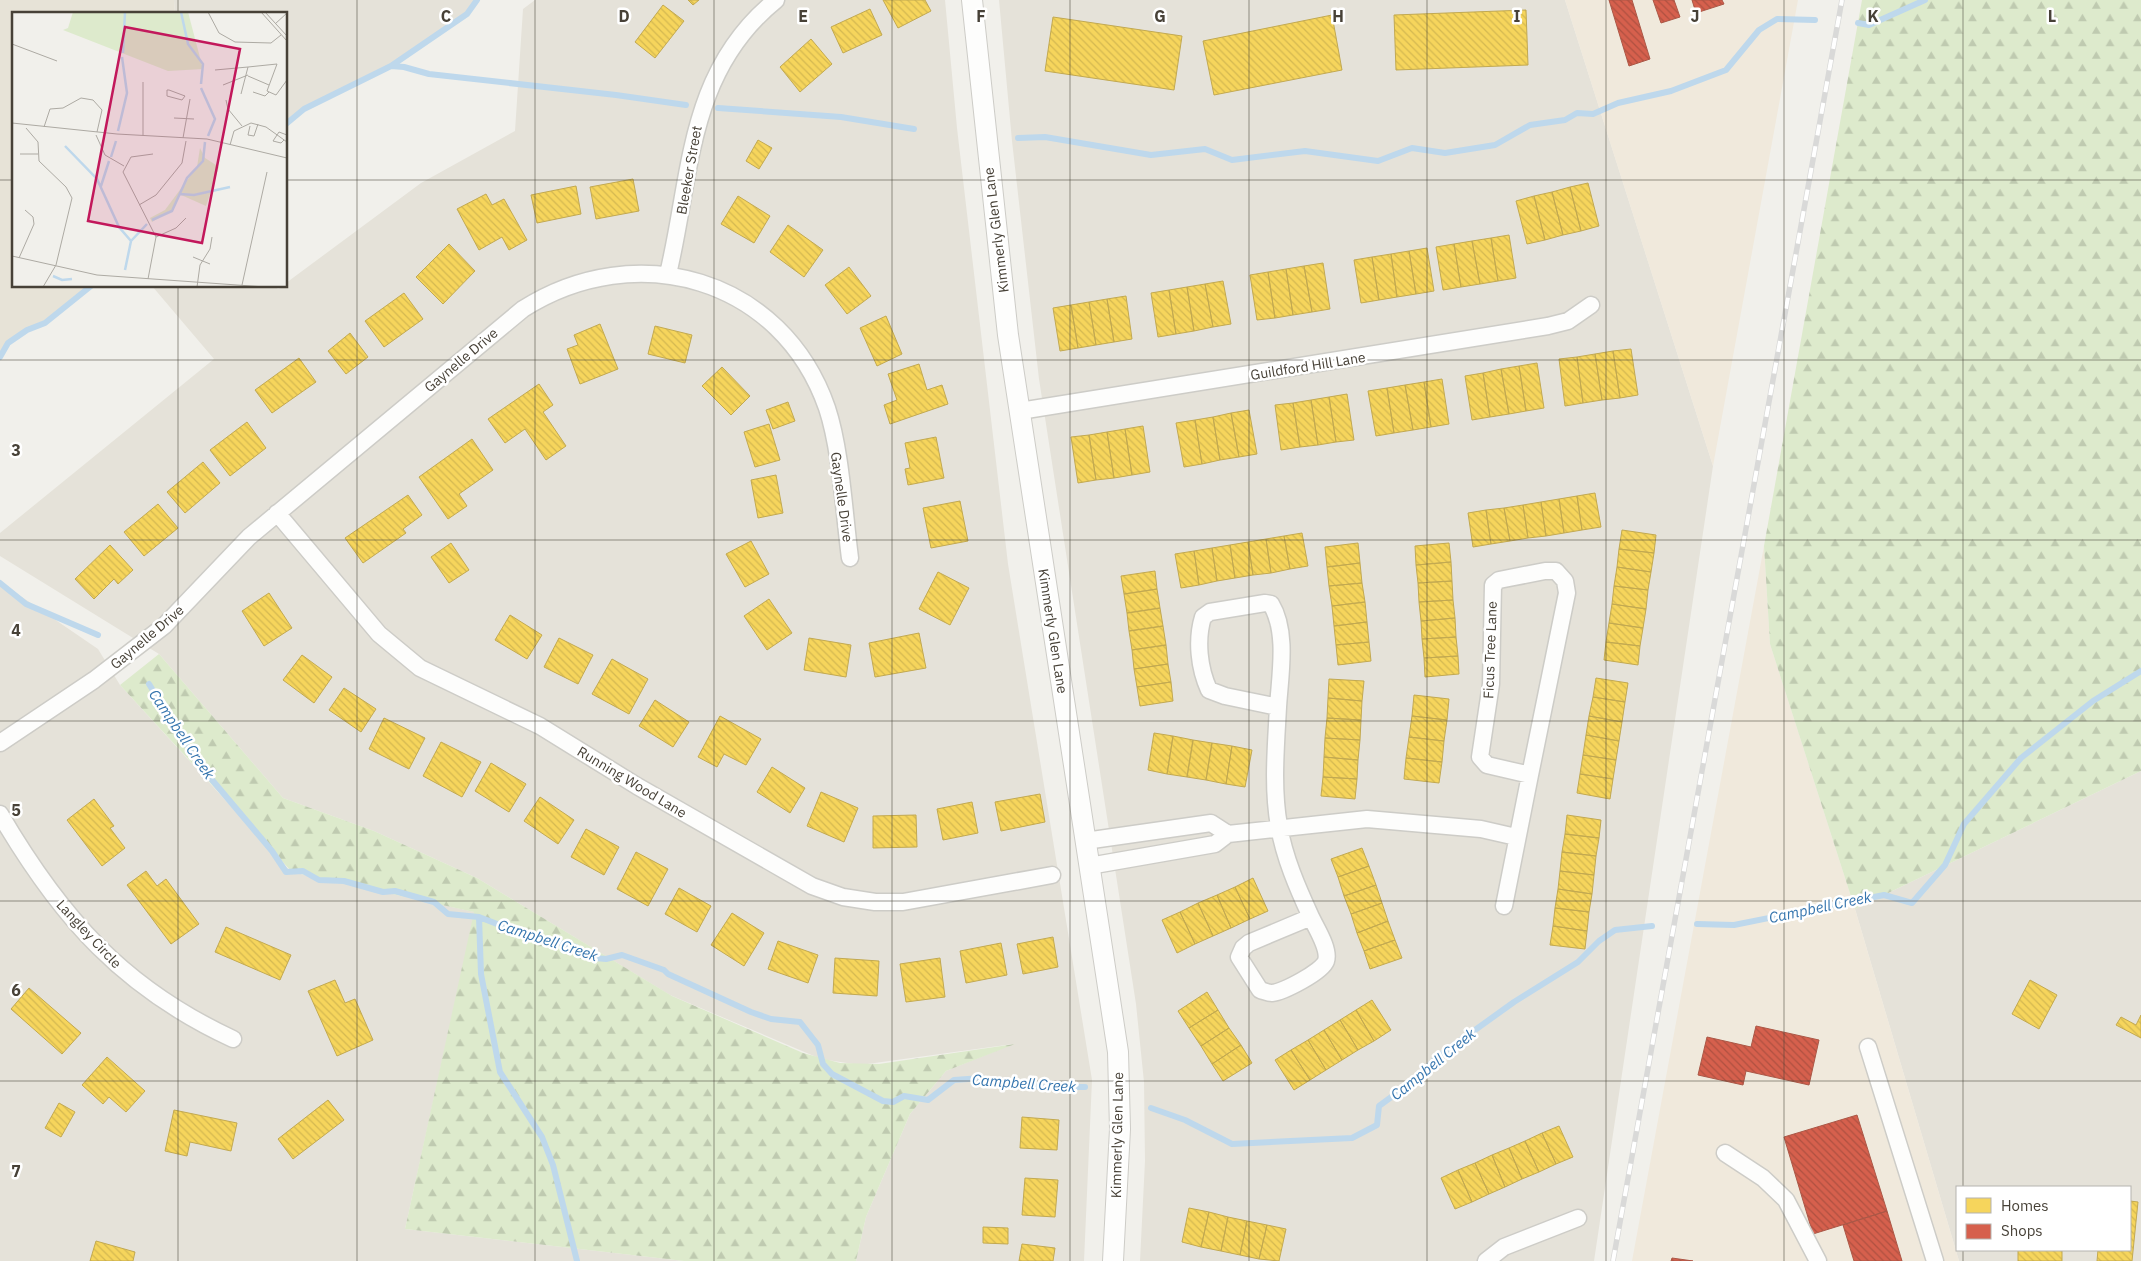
<svg xmlns="http://www.w3.org/2000/svg" width="2141" height="1261" viewBox="0 0 2141 1261" font-family="'IBM Plex Sans',sans-serif">
<style>
.residential{fill:#e5e2d9;fill-rule:evenodd}
.commercial{fill:#f0e9dc}
.education{fill:#e7e3d7}
.forest{fill:url(#forest-firs)}
.homes{fill:url(#homes-back-hatch);stroke:#c2a951}
.shops{fill:url(#shops-back-hatch);stroke:#ab5746}
.lines{fill:none;stroke-linecap:round;stroke-linejoin:round}
.stream{stroke:#bed8ec;stroke-width:6}
.minor-casing{stroke:#cdccc7;stroke-width:19}
.tertiary-casing{stroke:#cdccc7;stroke-width:22}
.minor{stroke:#fdfdfc;stroke-width:16}
.tertiary{stroke:#fdfdfc;stroke-width:20}
.rail-casing{stroke:#d9d9d8;stroke-width:5.5}
.rail{stroke:#fff;stroke-width:4;stroke-dasharray:11;stroke-linecap:butt}
.grid{fill:none;stroke:#474137;stroke-width:1;stroke-opacity:0.55}
.labels{text-anchor:middle;dominant-baseline:central;stroke-width:5;stroke-linejoin:round;paint-order:stroke}
.street-label{font-size:14px;fill:#474137;stroke:#fff}
.water-label{font-size:15px;font-style:italic;fill:#3575ae;stroke:#fff}
.inset-river{fill:none;stroke:#bed8ec;stroke-width:2.5}
.inset-road{fill:none;stroke:#adaaa3;stroke-width:1}
.view{fill:#c2185b;fill-opacity:0.15;stroke:#c2185b;stroke-width:2.5}
.inset-edge{fill:none;stroke:#474137;stroke-width:2.5}
.grid-label{font-size:16px;text-anchor:middle;font-weight:bold;fill:#474137;stroke:#fff;stroke-width:5;stroke-linejoin:round;paint-order:stroke}
</style>
<defs>
<pattern id="forest-firs" width="22" height="20" patternUnits="userSpaceOnUse" patternTransform="scale(1.25)"><rect width="22" height="20" fill="#ddeacc"/><path d="M5 1l3.5 6h-7zM16 11l3.5 6h-7z" fill="#bfcab0"/></pattern>
<pattern id="homes-back-hatch" width="6" height="6" patternUnits="userSpaceOnUse" patternTransform="scale(1.25)"><rect width="6" height="6" fill="#f6d55c"/><path d="M-1 5l2 2M0 0l6 6M5-1l2 2" fill="none" stroke="#d4b851"/></pattern>
<pattern id="shops-back-hatch" width="6" height="6" patternUnits="userSpaceOnUse" patternTransform="scale(1.25)"><rect width="6" height="6" fill="#d6604d"/><path d="M-1 5l2 2M0 0l6 6M5-1l2 2" fill="none" stroke="#af5141"/></pattern>
</defs>
<rect width="100%" height="100%" fill="#f1f0eb"/>
<path class="residential" d="M174 0H477L467 14 391 66 304 109 286 124V14H175Z
M535 0H945L957 128 1008 564 1092 1080 1084 1261H856L866 1217 910 1114 946 1071 1013 1044 860 1065 821 1059 670 995 477 878 374 831 283 798 159 654 0 556V533L214 359 152 286H275L278 289 286 286V283L421 183 515 131 523 9Z
M999 0H1565L1713 466 1594 1261H1140L1145 1161 1144 1082 1136 1004 1039 379 1012 141Z
M0 582 98 649 120 685 291 872 475 912 405 1229 684 1261H0Z
M2141 771V1261H1959L1855 909ZM1957 1187H2130V1250H1957Z"/>
<path class="commercial" d="M1565 0H1798L1713 466 1603 120Z
M1764 546 1770 644 1855 909 1959 1261H1632Z"/>
<path class="education" d="M0 0H174L175 14H14V286H91L45 323 27 330 8 343 0 357Z"/>
<path class="forest" d="M1862 0H2141V771L1855 909 1770 644 1764 546Z
M159 654 283 798 374 831 477 878 672 996 803 1053 840 1063 879 1064 1015 1044 946 1071 910 1114 866 1217 856 1261H684L405 1229 474 912 292 872 120 685Z"/>
<path class="homes" d="M688 0H699L693 5Z
M883 0H925L931 11 898 28Z
M663 5 684 21 655 58 635 42Z
M870 9 882 35 843 53 831 27Z
M1526 10 1528 65 1396 70 1394 15Z
M1332 15 1342 70 1214 95 1203 41Z
M1053 17 1182 36 1174 90 1045 71Z
M811 39 832 64 800 92 780 67Z
M758 140 772 148 759 169 746 161Z
M633 179 639 211 596 219 590 187Z
M1588 183 1599 226 1581 231 1570 187Z
M576 186 581 214 537 223 531 195Z
M1570 187 1581 231 1563 235 1552 192Z
M1552 192 1563 235 1545 240 1534 196Z
M486 194 492 205 504 199 527 240 509 250 502 237 479 250 457 209Z
M738 196 770 216 754 243 721 224Z
M1534 196 1545 240 1527 244 1516 201Z
M788 225 823 250 804 277 770 252Z
M1509 235 1516 278 1498 281 1491 238Z
M1491 238 1498 281 1480 284 1472 241Z
M1472 241 1480 284 1461 287 1454 244Z
M449 244 475 271 443 304 416 277Z
M1454 244 1461 287 1443 290 1436 247Z
M1427 248 1434 291 1416 294 1409 251Z
M1409 251 1416 294 1397 297 1391 254Z
M1391 254 1397 297 1379 300 1372 257Z
M1372 257 1379 300 1361 303 1354 260Z
M1323 263 1330 309 1312 312 1304 266Z
M1304 266 1312 312 1293 315 1286 269Z
M849 267 871 296 847 314 825 285Z
M1286 269 1293 315 1275 318 1268 272Z
M1268 272 1275 318 1257 320 1250 275Z
M1223 281 1231 324 1213 327 1205 284Z
M1205 284 1213 327 1194 331 1187 287Z
M1187 287 1194 331 1176 334 1169 290Z
M1169 290 1176 334 1158 337 1151 293Z
M404 293 423 319 384 347 365 321Z
M1126 296 1132 339 1114 342 1107 299Z
M1107 299 1114 342 1096 345 1089 302Z
M1089 302 1096 345 1078 348 1071 305Z
M1071 305 1078 348 1060 351 1053 308Z
M886 316 902 354 877 366 860 328Z
M600 324 618 369 580 384 567 349 578 345 574 335Z
M655 326 692 335 685 363 648 354Z
M350 333 368 357 346 374 328 351Z
M1631 349 1638 395 1620 398 1613 351Z
M1613 351 1620 398 1602 400 1595 354Z
M1595 354 1602 400 1583 403 1577 357Z
M1577 357 1583 403 1565 406 1559 359Z
M299 358 316 382 272 413 255 390Z
M1537 363 1544 408 1526 411 1519 366Z
M919 364 927 390 942 385 948 404 890 424 884 405 897 400 888 374Z
M1519 366 1526 411 1509 414 1501 369Z
M722 367 750 396 731 415 702 386Z
M1501 369 1509 414 1490 417 1483 373Z
M1483 373 1490 417 1472 420 1465 376Z
M1442 379 1449 424 1431 427 1424 382Z
M1424 382 1431 427 1413 430 1405 385Z
M539 384 553 405 543 412 566 446 546 460 525 429 505 443 488 419Z
M1405 385 1413 430 1394 433 1387 388Z
M1387 388 1394 433 1376 436 1368 391Z
M1347 394 1354 440 1336 442 1329 397Z
M1329 397 1336 442 1318 445 1311 400Z
M1311 400 1318 445 1300 447 1293 403Z
M788 402 795 421 773 429 766 410Z
M1293 403 1300 447 1281 450 1275 405Z
M1249 410 1257 454 1239 457 1231 413Z
M1231 413 1239 457 1220 460 1213 417Z
M1213 417 1220 460 1202 464 1195 420Z
M1195 420 1202 464 1184 467 1176 423Z
M247 422 266 448 230 476 210 450Z
M769 424 780 460 755 467 744 432Z
M1143 426 1150 472 1132 475 1125 429Z
M1125 429 1132 475 1114 478 1107 432Z
M1107 432 1114 478 1096 480 1089 435Z
M1089 435 1096 480 1078 483 1071 437Z
M936 437 944 478 908 485 905 469 910 468 905 443Z
M472 439 493 470 459 494 467 506 448 519 419 477Z
M203 462 220 483 185 513 167 492Z
M776 475 783 513 758 518 751 480Z
M1595 493 1601 527 1582 530 1577 496Z
M408 495 422 515 403 529 406 533 363 563 345 538Z
M1577 496 1582 530 1564 533 1559 499Z
M1559 499 1564 533 1546 536 1541 502Z
M960 501 968 541 931 548 923 508Z
M1541 502 1546 536 1528 538 1523 505Z
M158 504 178 528 144 556 124 532Z
M1523 505 1528 538 1510 541 1504 508Z
M1504 508 1510 541 1491 544 1486 510Z
M1486 510 1491 544 1473 547 1468 513Z
M1622 530 1656 535 1654 553 1619 549Z
M1302 533 1308 566 1290 569 1284 536Z
M1284 536 1290 569 1271 573 1266 539Z
M1266 539 1271 573 1253 575 1248 542Z
M751 541 769 574 745 587 726 554Z
M1248 542 1253 575 1235 578 1230 545Z
M451 543 469 570 449 583 431 557Z
M1358 543 1360 563 1327 567 1325 547Z
M1449 543 1451 562 1416 565 1415 546Z
M110 545 133 570 118 584 114 579 94 599 75 579Z
M1230 545 1235 578 1217 581 1212 548Z
M1212 548 1217 581 1199 585 1194 551Z
M1619 549 1654 553 1651 572 1617 567Z
M1194 551 1199 585 1181 588 1175 554Z
M1451 562 1452 581 1418 583 1416 565Z
M1360 563 1362 583 1329 586 1327 567Z
M1617 567 1651 572 1648 590 1614 586Z
M1155 571 1157 589 1124 594 1121 576Z
M938 572 969 588 950 625 919 609Z
M1452 581 1453 600 1419 602 1418 583Z
M1362 583 1365 602 1332 606 1329 586Z
M1614 586 1648 590 1646 609 1612 604Z
M1157 589 1160 608 1127 613 1124 594Z
M269 593 292 628 264 646 242 611Z
M769 599 792 633 767 650 744 616Z
M1453 600 1455 618 1421 621 1419 602Z
M1365 602 1367 622 1334 626 1332 606Z
M1612 604 1646 609 1643 628 1609 623Z
M1160 608 1163 626 1129 631 1127 613Z
M510 615 542 635 527 659 495 640Z
M1455 618 1456 637 1422 639 1421 621Z
M1367 622 1369 642 1336 645 1334 626Z
M1609 623 1643 628 1640 646 1606 642Z
M1163 626 1166 645 1132 650 1129 631Z
M919 633 926 668 875 677 869 643Z
M1456 637 1458 656 1424 658 1422 639Z
M559 638 593 655 578 684 544 667Z
M809 638 851 645 846 677 804 670Z
M1369 642 1371 661 1338 665 1336 645Z
M1606 642 1640 646 1638 665 1604 660Z
M1166 645 1168 664 1134 669 1132 650Z
M302 655 332 677 314 703 283 680Z
M1458 656 1459 674 1425 677 1424 658Z
M612 659 648 679 629 714 592 694Z
M1168 664 1171 682 1137 687 1134 669Z
M1596 678 1628 683 1625 702 1593 697Z
M1329 679 1364 681 1362 701 1328 698Z
M1171 682 1173 701 1140 706 1137 687Z
M344 688 376 709 361 732 329 710Z
M1414 695 1449 699 1447 720 1412 716Z
M1593 697 1625 702 1622 722 1589 716Z
M1328 698 1362 701 1361 720 1327 718Z
M655 700 689 722 673 747 639 726Z
M720 716 761 739 746 765 724 754 717 767 698 757Z
M1412 716 1447 720 1444 741 1409 737Z
M1589 716 1622 722 1619 741 1586 735Z
M384 718 425 738 409 769 369 749Z
M1327 718 1361 720 1360 740 1325 738Z
M1154 733 1173 736 1167 774 1148 770Z
M1586 735 1619 741 1616 760 1583 755Z
M1173 736 1193 740 1187 777 1167 774Z
M1409 737 1444 741 1442 762 1406 758Z
M1325 738 1360 740 1358 760 1324 757Z
M1193 740 1212 743 1206 780 1187 777Z
M441 742 481 762 462 797 423 776Z
M1212 743 1232 746 1226 784 1206 780Z
M1232 746 1252 750 1245 787 1226 784Z
M1583 755 1616 760 1613 779 1580 774Z
M1324 757 1358 760 1357 779 1323 777Z
M1406 758 1442 762 1439 783 1404 779Z
M491 763 526 784 509 812 475 791Z
M772 767 805 788 790 813 757 792Z
M1580 774 1613 779 1610 799 1577 793Z
M1323 777 1357 779 1355 799 1321 796Z
M821 792 858 808 844 842 807 826Z
M1040 794 1045 822 1001 831 995 802Z
M540 797 574 820 558 844 524 821Z
M94 799 114 826 110 828 125 848 102 866 67 820Z
M972 802 978 833 943 840 937 809Z
M916 815 917 847 873 848V816Z
M1567 815 1601 820 1599 838 1565 834Z
M586 829 619 847 604 875 571 857Z
M1565 834 1599 838 1596 856 1562 852Z
M1362 848 1369 866 1338 877 1331 859Z
M636 852 668 869 648 906 617 889Z
M1562 852 1596 856 1594 875 1560 871Z
M1369 866 1376 885 1344 896 1338 877Z
M146 871 157 886 166 879 199 924 171 944 127 885Z
M1560 871 1594 875 1592 894 1558 889Z
M1253 878 1268 911 1250 919 1235 887Z
M1376 885 1382 903 1351 914 1344 896Z
M1235 887 1250 919 1231 928 1217 895Z
M679 888 711 906 697 932 665 914Z
M1558 889 1592 894 1589 912 1555 908Z
M1217 895 1231 928 1213 936 1198 903Z
M1198 903 1213 936 1195 944 1180 912Z
M1382 903 1388 921 1357 933 1351 914Z
M1555 908 1589 912 1587 931 1553 926Z
M1180 912 1195 944 1177 953 1162 920Z
M732 913 764 933 744 966 711 945Z
M1388 921 1395 940 1364 951 1357 933Z
M1553 926 1587 931 1585 949 1550 945Z
M226 927 291 955 280 980 215 952Z
M1053 937 1058 967 1023 974 1017 944Z
M1395 940 1402 958 1370 969 1364 951Z
M778 941 818 955 808 983 768 969Z
M1001 943 1007 975 966 983 960 951Z
M835 958 879 961 877 996 833 993Z
M940 958 945 997 906 1002 900 964Z
M335 980 345 1003 355 999 373 1040 337 1056 308 991Z
M2030 980 2057 995 2039 1029 2012 1014Z
M29 988 81 1033 62 1054 11 1009Z
M1207 992 1218 1010 1189 1028 1178 1011Z
M1372 1000 1391 1030 1374 1041 1356 1010Z
M1218 1010 1229 1028 1201 1046 1189 1028Z
M1356 1010 1374 1041 1358 1050 1340 1020Z
M2141 1015V1038L2116 1025 2121 1017 2136 1025Z
M1340 1020 1358 1050 1342 1060 1324 1030Z
M1229 1028 1241 1045 1212 1064 1201 1046Z
M1324 1030 1342 1060 1326 1070 1308 1040Z
M1308 1040 1326 1070 1310 1080 1291 1050Z
M1241 1045 1252 1063 1223 1081 1212 1064Z
M1291 1050 1310 1080 1294 1090 1275 1060Z
M107 1057 145 1091 126 1112 109 1097 103 1104 82 1085Z
M328 1100 344 1120 293 1159 278 1139Z
M59 1103 75 1112 61 1137 45 1128Z
M174 1110 237 1123 231 1151 190 1142 187 1156 165 1151Z
M1022 1117 1059 1120 1057 1150 1020 1148Z
M1559 1126 1573 1157 1556 1164 1542 1133Z
M1542 1133 1556 1164 1539 1172 1525 1141Z
M1525 1141 1539 1172 1522 1179 1509 1148Z
M1509 1148 1522 1179 1505 1187 1492 1155Z
M1492 1155 1505 1187 1489 1194 1475 1163Z
M1475 1163 1489 1194 1472 1202 1458 1170Z
M1458 1170 1472 1202 1455 1209 1441 1178Z
M1025 1178 1058 1180 1055 1217 1022 1215Z
M2130 1201 2138 1202 2132 1261H2097L2098 1250H2130Z
M1189 1208 1209 1212 1201 1247 1182 1242Z
M1209 1212 1228 1217 1221 1251 1201 1247Z
M1228 1217 1247 1221 1240 1255 1221 1251Z
M1247 1221 1267 1225 1259 1259 1240 1255Z
M1267 1225 1286 1229 1279 1261 1259 1259Z
M983 1227 1008 1228V1244L983 1243Z
M96 1241 135 1252 133 1261H90Z
M1022 1244 1055 1248 1053 1261H1019Z
M2018 1250H2062V1261H2018Z"/>
<path class="shops" d="M1609 0H1632L1650 59 1629 66Z
M1653 0H1674L1680 17 1661 23Z
M1692 0H1722L1724 4 1696 13Z
M1756 1026 1819 1040 1809 1085 1746 1071 1743 1085 1698 1075 1707 1037 1751 1047Z
M1857 1115 1887 1211 1813 1234 1784 1137Z
M1887 1211 1902 1261H1854L1843 1225Z
M1672 1258 1693 1261H1671Z"/>
<g class="lines">
<path class="stream" d="M1858 23 1869 25 1925 0
M391 66 404 67 429 74 616 95 686 105
M718 108 841 117 914 129
M286 124 304 109 391 66 467 14 477 0
M1018 138 1045 137 1151 155 1205 149 1232 160 1305 151 1378 161 1412 148 1445 153 1495 145 1530 125 1565 120 1577 113 1593 114 1618 103 1671 91 1726 70 1759 30 1777 19 1815 20
M0 357 8 343 27 330 45 323 91 286
M0 583 26 604 98 635
M149 684 197 762 272 851 286 872 303 871 319 880 344 881 383 892 395 891 434 902 448 914 479 917 518 932 576 947 595 958 606 959 622 955 664 970 668 974 751 1012 771 1019 800 1022 818 1045 823 1064 832 1074 883 1101 893 1102 904 1096 928 1100 954 1080 982 1078 999 1083 1042 1087H1085
M479 917 481 974 500 1072 542 1137 553 1165 577 1261
M1697 924 1734 925 1884 895 1912 903 1945 865 1964 824 2021 758 2093 701 2141 671
M1151 1108 1185 1120 1232 1144 1352 1138 1377 1125 1379 1106 1416 1079 1436 1058 1514 1002 1578 962 1599 941 1615 930 1652 926"/>
<defs>
<path id="minor" d="M668 274C692 174 687 72 776 0
M1020 411 1548 326 1568 321 1591 305
M277 513 379 634 420 668 540 726 637 786 812 886 843 897 875 902H903L1052 875
M1545 571H1556L1565 581 1567 593 1530 775 1487 765 1480 757 1491 684 1493 585 1499 580Z
M1265 603 1271 604C1288 632 1280 675 1278 707L1225 696 1209 690C1199 668 1196 640 1203 617L1210 612Z
M1278 707C1276 746 1272 787 1279 826 1284 857 1298 889 1311 917
M0 743 94 680 164 626 249 537 523 309C636 237 782 278 827 408 841 450 844 513 850 558
M0 814C61 918 123 988 233 1039
M1085 841 1211 823 1228 834
M1089 866 1215 844 1228 834 1367 819 1481 829 1516 837
M1504 906 1530 775
M1311 917C1316 928 1330 949 1326 961 1322 972 1283 992 1272 993 1268 993 1264 991 1260 990L1239 957 1243 948 1249 943Z
M1868 1047 1935 1261
M1725 1153 1763 1178 1786 1200 1818 1261
M1486 1261 1504 1247 1578 1218"/>
<path id="tertiary" d="M972 0 1008 335 1118 1052 1120 1129 1113 1261"/>
</defs>
<use href="#minor" class="minor-casing"/>
<use href="#tertiary" class="tertiary-casing"/>
<use href="#minor" class="minor"/>
<use href="#tertiary" class="tertiary"/>
<defs>
<path id="rail" d="M1613 1261 1842 0"/>
</defs>
<use href="#rail" class="rail-casing"/>
<use href="#rail" class="rail"/>
</g>
<path class="grid" d="M178 0V14M357 0V1261M535 0V1261M714 0V1261M892 0V1261M1070 0V1261M1249 0V1261M1427 0V1261M1606 0V1261M1784 0V1261M1963 0V1187M0 180H14M286 180H2141M178 286V1261M0 360H2141M0 540H2141M0 721H2141M0 901H2141M0 1081H2141M1963 1250V1261"/>
<g class="labels">
<g class="street-label">
<text transform="translate(689 170) rotate(-80)">Bleeker Street</text>
<text transform="translate(996 230) rotate(-97)">Kimmerly Glen Lane</text>
<text transform="translate(461 360) rotate(-40)">Gaynelle Drive</text>
<text transform="translate(1308 366) rotate(-9)">Guildford Hill Lane</text>
<text transform="translate(842 497) rotate(82)">Gaynelle Drive</text>
<text transform="translate(1053 631) rotate(81)">Kimmerly Glen Lane</text>
<text transform="translate(147 637) rotate(-40)">Gaynelle Drive</text>
<text transform="translate(1490 650) rotate(-88)">Ficus Tree Lane</text>
<text transform="translate(632 782) rotate(31)">Running Wood Lane</text>
<text transform="translate(89 934) rotate(47)">Langley Circle</text>
<text transform="translate(1117 1135) rotate(-89)">Kimmerly Glen Lane</text>
</g>
<g class="water-label">
<text transform="translate(182 734) rotate(56)">Campbell Creek</text>
<text transform="translate(1820 907) rotate(-12)">Campbell Creek</text>
<text transform="translate(548 940) rotate(18)">Campbell Creek</text>
<text transform="translate(1433 1064) rotate(-39)">Campbell Creek</text>
<text transform="translate(1024 1083) rotate(4)">Campbell Creek</text>
</g>
</g>
<g transform="translate(12 12)">
<rect width="275" height="275" fill="#f1f0eb"/>
<path d="M61 0H176L191 57 156 59 51 18 56 16ZM188 136 193 146 207 155 194 194 167 182 160 198 140 210 138 206 153 198 185 155Z" fill="#ddeacc"/>
<path class="inset-river" d="M169 0 176 32 191 52 189 72M111 41 113 0M189 76 203 107 196 124M106 119 115 81 110 45M53 134 85 167 107 215 119 229M99 145 104 129M89 174 97 149M168 182 182 183 218 175M140 208 160 199 175 166 191 149 193 130M113 258 119 229 135 212M41 264 50 268 60 267"/>
<path class="inset-road" d="M196 0 207 21 223 30 259 31 269 23M249 0 275 29M253 0 275 24M263 12 275 1M0 32 45 49M203 58 236 55M236 64 257 73M211 73 236 63M155 78H157L173 84 170 88 155 84ZM241 80 253 84 257 80M229 82 236 55 265 52 255 79 264 83 275 68M214 88 216 97 230 114M162 106 182 107M0 111 105 122 195 127 275 146V168M238 114 236 123 242 124 246 112M32 115 38 97 51 96 69 86 81 88 90 98 85 120M14 116 26 130 27 149 54 175 60 186 44 253 31 275M84 123 93 143 112 154M131 124V70M171 126 178 87M272 128 269 131 261 129 267 120 275 123M218 133 222 119 239 111 254 115 275 130M8 142H26M127 193 144 183 170 151 174 129M144 225 164 216 174 206M0 244 85 263 253 275M181 245 198 252M7 246 22 212 21 205 13 198M136 267 144 225 111 160 119 145 141 142M230 273 255 160M185 275 188 253 198 237 200 225"/>
<path class="view" d="M113 15 228 37 190 231 76 209Z"/>
<rect width="275" height="275" class="inset-edge"/>
</g>
<g class="grid-label">
<text x="446" y="22">C</text>
<text x="624" y="22">D</text>
<text x="803" y="22">E</text>
<text x="981" y="22">F</text>
<text x="1160" y="22">G</text>
<text x="1338" y="22">H</text>
<text x="1517" y="22">I</text>
<text x="1695" y="22">J</text>
<text x="1873" y="22">K</text>
<text x="2052" y="22">L</text>
<text x="16" y="456">3</text>
<text x="16" y="636">4</text>
<text x="16" y="816">5</text>
<text x="16" y="996">6</text>
<text x="16" y="1177">7</text>
</g>
<rect x="1956" y="1186" width="175" height="65" fill="#ffffff" stroke="#b5b3af"/>
<rect x="1966" y="1198" width="25" height="15" fill="#f6d55c" stroke="#b5b3af"/>
<text x="2001" y="1211" font-size="15" fill="#474137">Homes</text>
<rect x="1966" y="1224" width="25" height="15" fill="#d6604d" stroke="#b5b3af"/>
<text x="2001" y="1236" font-size="15" fill="#474137">Shops</text>
</svg>
